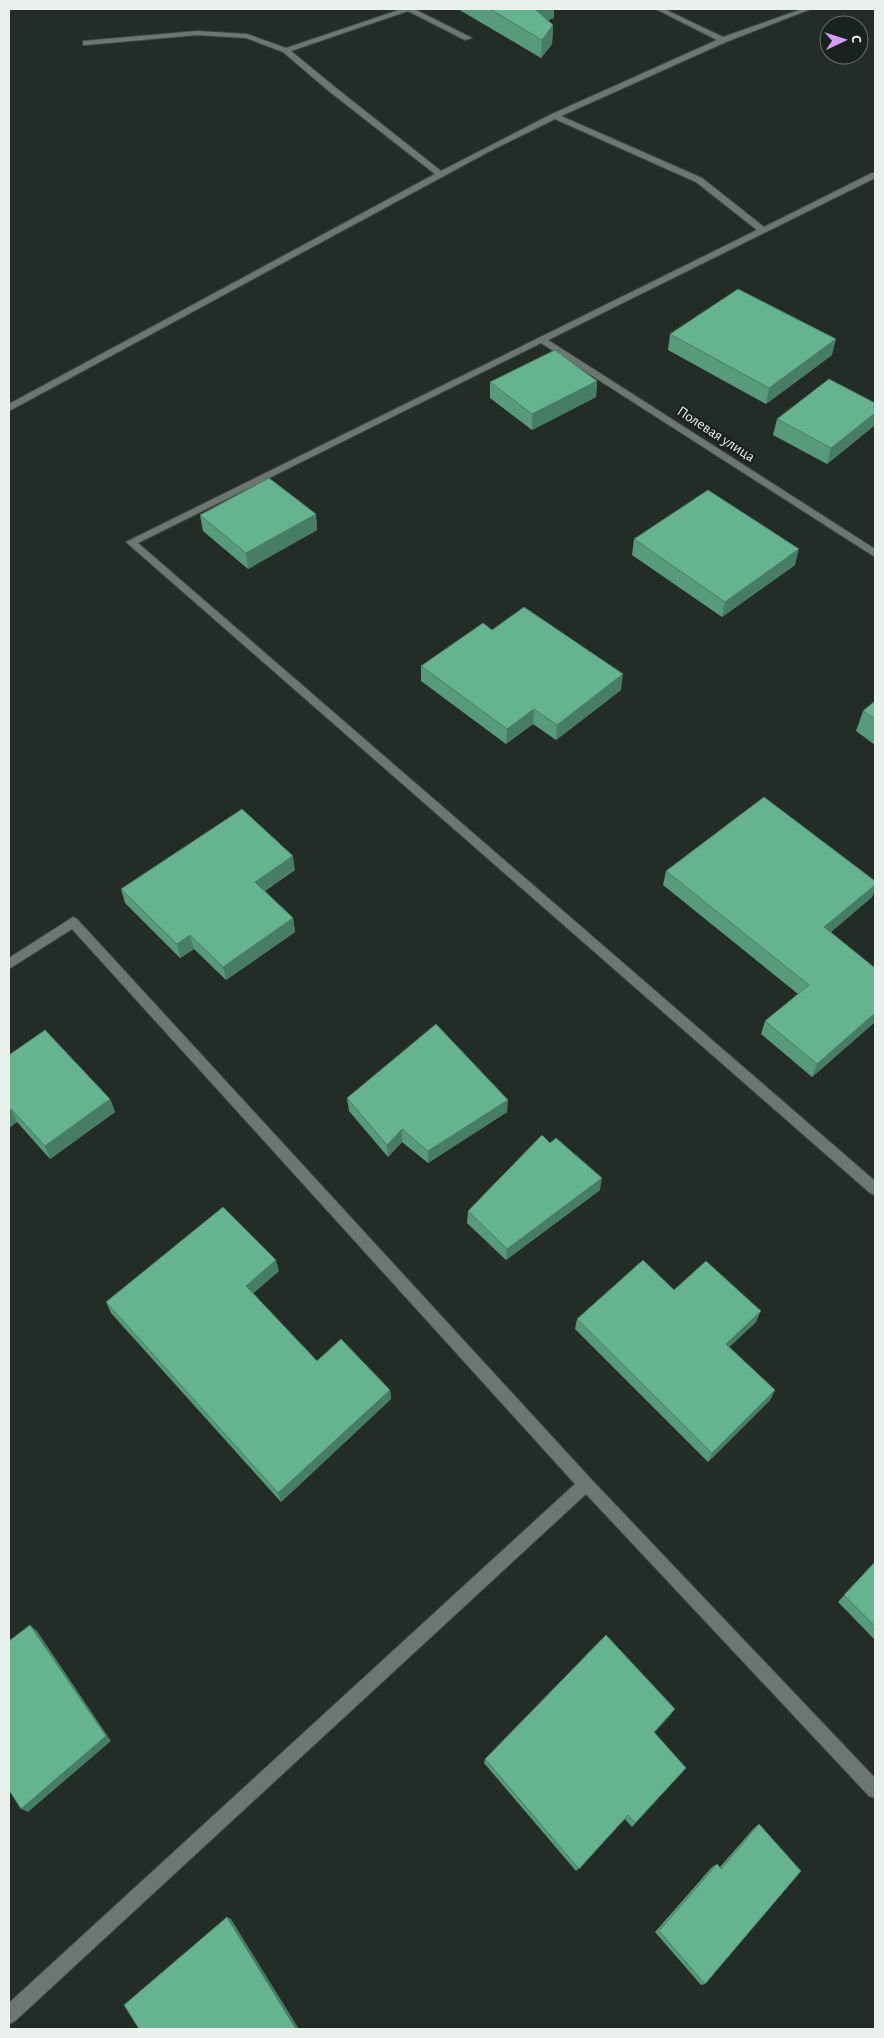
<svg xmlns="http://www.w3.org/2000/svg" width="884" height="2038" viewBox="0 0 884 2038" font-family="'Alegreya Sans',sans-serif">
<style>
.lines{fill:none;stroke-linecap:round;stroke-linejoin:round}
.minor-casing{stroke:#414945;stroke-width:2}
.minor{fill:#6c7771;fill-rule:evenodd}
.wall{fill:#589a7c}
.shaded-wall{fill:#477d65}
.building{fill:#66b390;stroke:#477d65}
.labels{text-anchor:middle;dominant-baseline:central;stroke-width:5;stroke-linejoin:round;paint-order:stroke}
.far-street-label{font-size:15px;fill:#eaf0ec;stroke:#1a221e}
</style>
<rect width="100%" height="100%" fill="#232c27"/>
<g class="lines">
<defs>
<path id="minor" d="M402 9H414L472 38 465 40 408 11 291 51 336 88 441 171 552 114 717 40 656 9H664L723 37 802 9H811L726 42 561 116 702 178 764 227 872 173H875V178L548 340 875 549V557L541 343 138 543 875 1181V1195L870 1193 126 542 757 230 696 182 555 119 490 151 9 411V404L435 174 330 92 283 52 246 38 197 35 86 45H83V41L197 31 247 34 286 48Z
M73 917 77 919 591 1479 875 1778V1798L869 1796 586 1494 15 2021 9 2024V2003L575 1484 72 929 9 969V958Z"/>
</defs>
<use href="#minor" class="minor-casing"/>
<use href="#minor" class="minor"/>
</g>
<path class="wall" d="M458 9H554V18L548 20 553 25 552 44 541 58Z
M670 334 832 355 766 404 668 350Z
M597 381 596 397 532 430 490 398V382Z
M875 403V425L827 464 773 435 777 419Z
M316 514 317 530 248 569 203 531 200 515Z
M634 539 795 565 722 617 632 555Z
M492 630 621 690 556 740 533 724 506 744 421 681V666Z
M875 701V745L856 731 863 711Z
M295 870 265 891 293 918 295 932 226 980 194 949 180 958 125 903 121 889Z
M666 871 875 881V890L872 897 831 932 875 968V1022L812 1077 761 1034 765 1021 798 994 663 885Z
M9 1055 110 1099 115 1112 50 1159 17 1122 9 1128Z
M347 1098 507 1112 428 1163 402 1142 388 1157 349 1111Z
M550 1143 600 1190 506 1260 467 1223 468 1211Z
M279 1271 253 1293 317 1361 390 1390 391 1399 281 1502 111 1313 106 1302Z
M674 1290 756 1322 729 1347 775 1390 770 1400 708 1462 575 1329 577 1319Z
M875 1562V1640L838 1602Z
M671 1714 654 1733 686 1768 632 1827 625 1819 576 1871 484 1763 485 1759Z
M759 1824 705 1984 701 1985 655 1932 712 1867 717 1864 720 1867 754 1828Z"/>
<path class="shaded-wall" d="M534 9H554V18L533 26Z
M553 25 552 44 541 58 542 40Z
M836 339 832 355 766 404 769 388Z
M597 381 596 397 532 430V414Z
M875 413V425L827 464 831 448Z
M316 514 317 530 248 569 246 553Z
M799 549 795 565 722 617 725 602Z
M623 674 621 690 556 740 557 725Z
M534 709 533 724 506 744 507 729Z
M293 856 295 870 257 896 255 882Z
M875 885V890L872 897 820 941 824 927Z
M293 918 295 932 226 980 223 967Z
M190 935 194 949 180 958 177 944Z
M875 1013V1022L812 1077 817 1064Z
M110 1099 115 1112 50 1159 45 1146Z
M508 1100 507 1112 428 1163V1151Z
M11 1109 17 1122 9 1128V1111Z
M402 1129V1142L388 1157 387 1145Z
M602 1178 600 1190 506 1260 507 1249Z
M276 1260 279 1271 249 1297 246 1286Z
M761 1311 756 1322 722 1354 726 1344Z
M390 1390 391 1399 281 1502 278 1493Z
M775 1390 770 1400 708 1462 712 1453Z
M30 1625 37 1631 111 1741 28 1812 21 1809Z
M675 1709 671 1714 650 1738 654 1732Z
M227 1917 231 1919 299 2029H296Z"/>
<path class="building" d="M490 9H535L553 25 542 40Z
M738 289 836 339 769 388 670 334Z
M555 350 597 381 532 414 490 382Z
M829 379 875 403V413L831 448 777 419Z
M269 478 316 514 246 553 200 515Z
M708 490 799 549 725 602 634 539Z
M524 607 623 674 557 725 534 709 507 729 421 666 483 623 492 630Z
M875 701V719L863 711Z
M764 797 875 881V885L824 927 875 968V1013L817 1064 765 1021 809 985 666 871Z
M242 809 293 856 255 882 293 918 223 967 190 935 177 944 121 889Z
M436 1024 508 1100 428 1151 402 1129 387 1145 347 1098Z
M45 1030 110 1099 45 1146 11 1109 9 1111V1055Z
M542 1135 550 1143 556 1138 602 1178 507 1249 468 1211Z
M223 1207 276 1260 246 1286 317 1361 341 1339 390 1390 278 1493 106 1302Z
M643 1260 674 1290 706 1261 761 1311 726 1344 775 1390 712 1453 577 1319Z
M875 1562V1626L844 1595Z
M30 1625 106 1736 21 1809 9 1790V1641Z
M606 1635 675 1709 654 1732 686 1768 635 1823 628 1815 579 1869 485 1759Z
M759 1824 801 1871 705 1984 659 1931 717 1864 721 1869Z
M227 1917 296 2029H139L124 2005Z"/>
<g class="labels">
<g class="far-street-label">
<text transform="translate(716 434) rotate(33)">Полевая улица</text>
</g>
</g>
<rect width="884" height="2038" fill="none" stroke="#eaf0ec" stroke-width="20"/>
<g transform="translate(844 40) rotate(86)"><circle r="24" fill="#1a221e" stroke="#6d7470"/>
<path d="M0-4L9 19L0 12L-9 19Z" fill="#d79bf9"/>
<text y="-8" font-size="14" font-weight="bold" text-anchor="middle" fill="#eaf0ec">С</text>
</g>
</svg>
